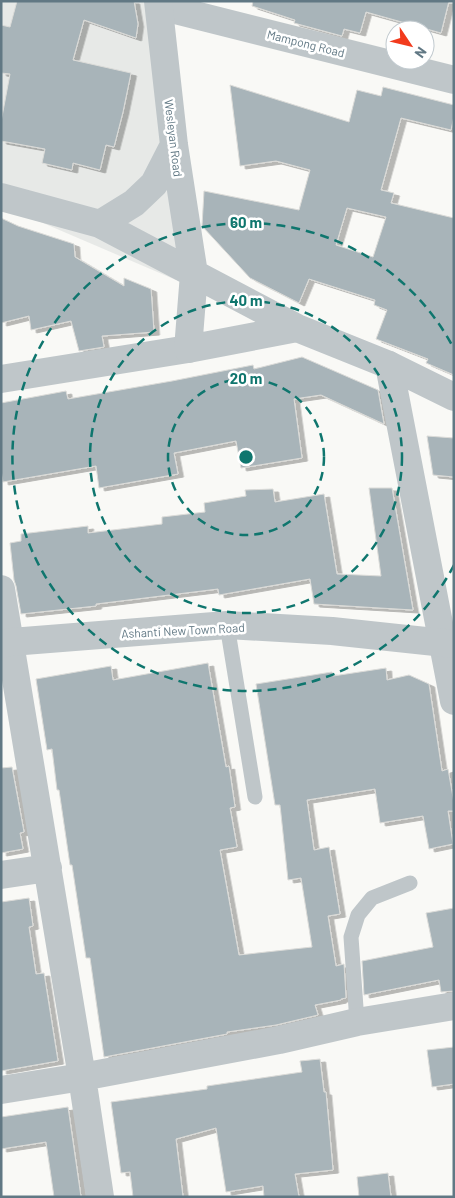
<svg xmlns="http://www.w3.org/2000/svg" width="455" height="1198" viewBox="0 0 455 1198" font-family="Barlow,sans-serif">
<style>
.built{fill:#e7e9e7}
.building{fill:#a8b4b9;stroke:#dbdbd8;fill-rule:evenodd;filter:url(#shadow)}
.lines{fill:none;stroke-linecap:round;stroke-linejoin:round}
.service{stroke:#bfc6c9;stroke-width:15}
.minor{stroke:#bfc6c9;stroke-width:28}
.tertiary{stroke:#bfc6c9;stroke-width:28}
.ring{fill:none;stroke:#0f766e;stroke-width:2.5;stroke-dasharray:9 6}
.labels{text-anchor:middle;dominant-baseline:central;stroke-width:5;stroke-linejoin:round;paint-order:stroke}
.street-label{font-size:12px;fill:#617884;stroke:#fff}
.centre{fill:#0f766e;stroke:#fff;stroke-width:2.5}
.ring-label{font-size:15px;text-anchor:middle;font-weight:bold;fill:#0f766e;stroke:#fff;stroke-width:5;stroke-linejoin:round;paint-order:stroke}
</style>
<defs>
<filter id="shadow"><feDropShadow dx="5.5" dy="3" stdDeviation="0" flood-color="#0004"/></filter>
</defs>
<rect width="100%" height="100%" fill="#f9f9f6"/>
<path class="built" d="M1 1H167L187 154 205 258 176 280 8 208 1 206Z"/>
<path class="building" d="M17 1H134L138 24 136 38 84 20 73 60 131 73 123 112 114 147 106 145 100 170 73 163 72 170 42 163 45 149 1 141V122L10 74 1 73V25L10 27Z
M253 1H449L441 33 366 12 360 33 344 29 342 36 294 23 295 20 252 6Z
M230 85 349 122 357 90 381 96 383 87 454 105V116L451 130 401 118 381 190 394 193 391 203 454 218V375L426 363 428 359 376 339 387 310 374 305 375 300 309 279 299 303 250 278 202 226 204 191 299 210 310 170 276 161 240 166ZM347 208 386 217 373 257 336 245Z
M1 218 18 226 74 244 75 257 124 286V278L151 289 154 332 102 336 104 347 79 351 71 321 31 330 29 316 1 323Z
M302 357 378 390 384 424 321 395 294 399 302 458 241 468 236 441 174 453 178 474 99 488 96 466 3 482 1 470V403L66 391 68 399 172 381 253 365 254 369Z
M427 436 454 438V477L433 475Z
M369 488H392L413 610 314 604 310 579 219 595 218 589 96 604V606L21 614 16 586 14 580 10 543 21 541V534L88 526V533L162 524V517L205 512 204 503 246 496 245 490 273 489 275 502 324 494 337 574 381 576Z
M208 663 226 767 229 766 235 807 230 808 237 847 220 850 239 955 312 947 301 878 288 880 280 805H275L256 684 332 672 333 676 386 668 387 680 409 675 429 684 442 771 448 769 454 803V811H448L453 844 429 849 423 816 380 823 375 789 307 800 314 850 329 847 340 914 328 916 336 966 344 964 346 998 341 999V1000L315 1005 318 1015 276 1025 227 1032V1034L104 1057 90 958H86L72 865H70L59 790H57L52 749 47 750 36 679 111 666 113 680Z
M12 767 24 832 20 833 23 849 1 853V768Z
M29 898 33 926 29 927 36 974 44 973 58 1061 1 1071V902Z
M454 908V991L441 992 439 980 364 995 362 961 433 947 426 913Z
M454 1047V1084L432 1087 427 1050Z
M320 1059 324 1092H326L333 1170 295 1174 299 1197H264L263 1186 226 1192 216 1128 176 1139 183 1197H133L130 1172 121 1173 111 1102 207 1089V1086L302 1072 300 1061Z
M68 1107 81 1197H54L46 1142 1 1149V1117Z
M388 1173 391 1197H359L357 1177Z"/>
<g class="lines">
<path class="service" d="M227 625 255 797
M357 1022 351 937 358 915 372 898 410 883"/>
<path class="minor" d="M159 6 454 80
M389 365 454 701
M1 379 188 349
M1 589 82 1077 100 1197
M1 875 48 868
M1 1090 82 1077 279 1040 357 1022 454 1006"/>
<path class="tertiary" d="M158 1 174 145 194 274 188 349 297 328
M1 197 100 224 297 328 389 365 454 397
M100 224 134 203 154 184 174 145
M1 644 11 642 227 625 332 631 454 644"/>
</g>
<g class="ring">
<circle cx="246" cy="457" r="78"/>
<circle cx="246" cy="457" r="156"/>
<path d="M454 565A234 234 0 1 1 454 349"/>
</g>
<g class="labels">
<g class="street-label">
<text transform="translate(306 43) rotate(14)">Mampong Road</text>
<text transform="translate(174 138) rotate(83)">Wesleyan Road</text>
<text transform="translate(183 630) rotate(-3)">Ashanti New Town Road</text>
</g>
</g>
<circle cx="246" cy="457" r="8" class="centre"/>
<g class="ring-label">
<text x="246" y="228">60 m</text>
<text x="246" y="306">40 m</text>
<text x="246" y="384">20 m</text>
</g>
<rect width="455" height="1198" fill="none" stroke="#617884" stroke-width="5"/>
<g transform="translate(410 45) rotate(125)"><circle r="24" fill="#ffffff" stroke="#c0c9ce"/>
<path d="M0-4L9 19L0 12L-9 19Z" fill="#f23b1d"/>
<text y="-8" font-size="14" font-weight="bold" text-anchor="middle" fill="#617884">N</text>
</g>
</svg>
